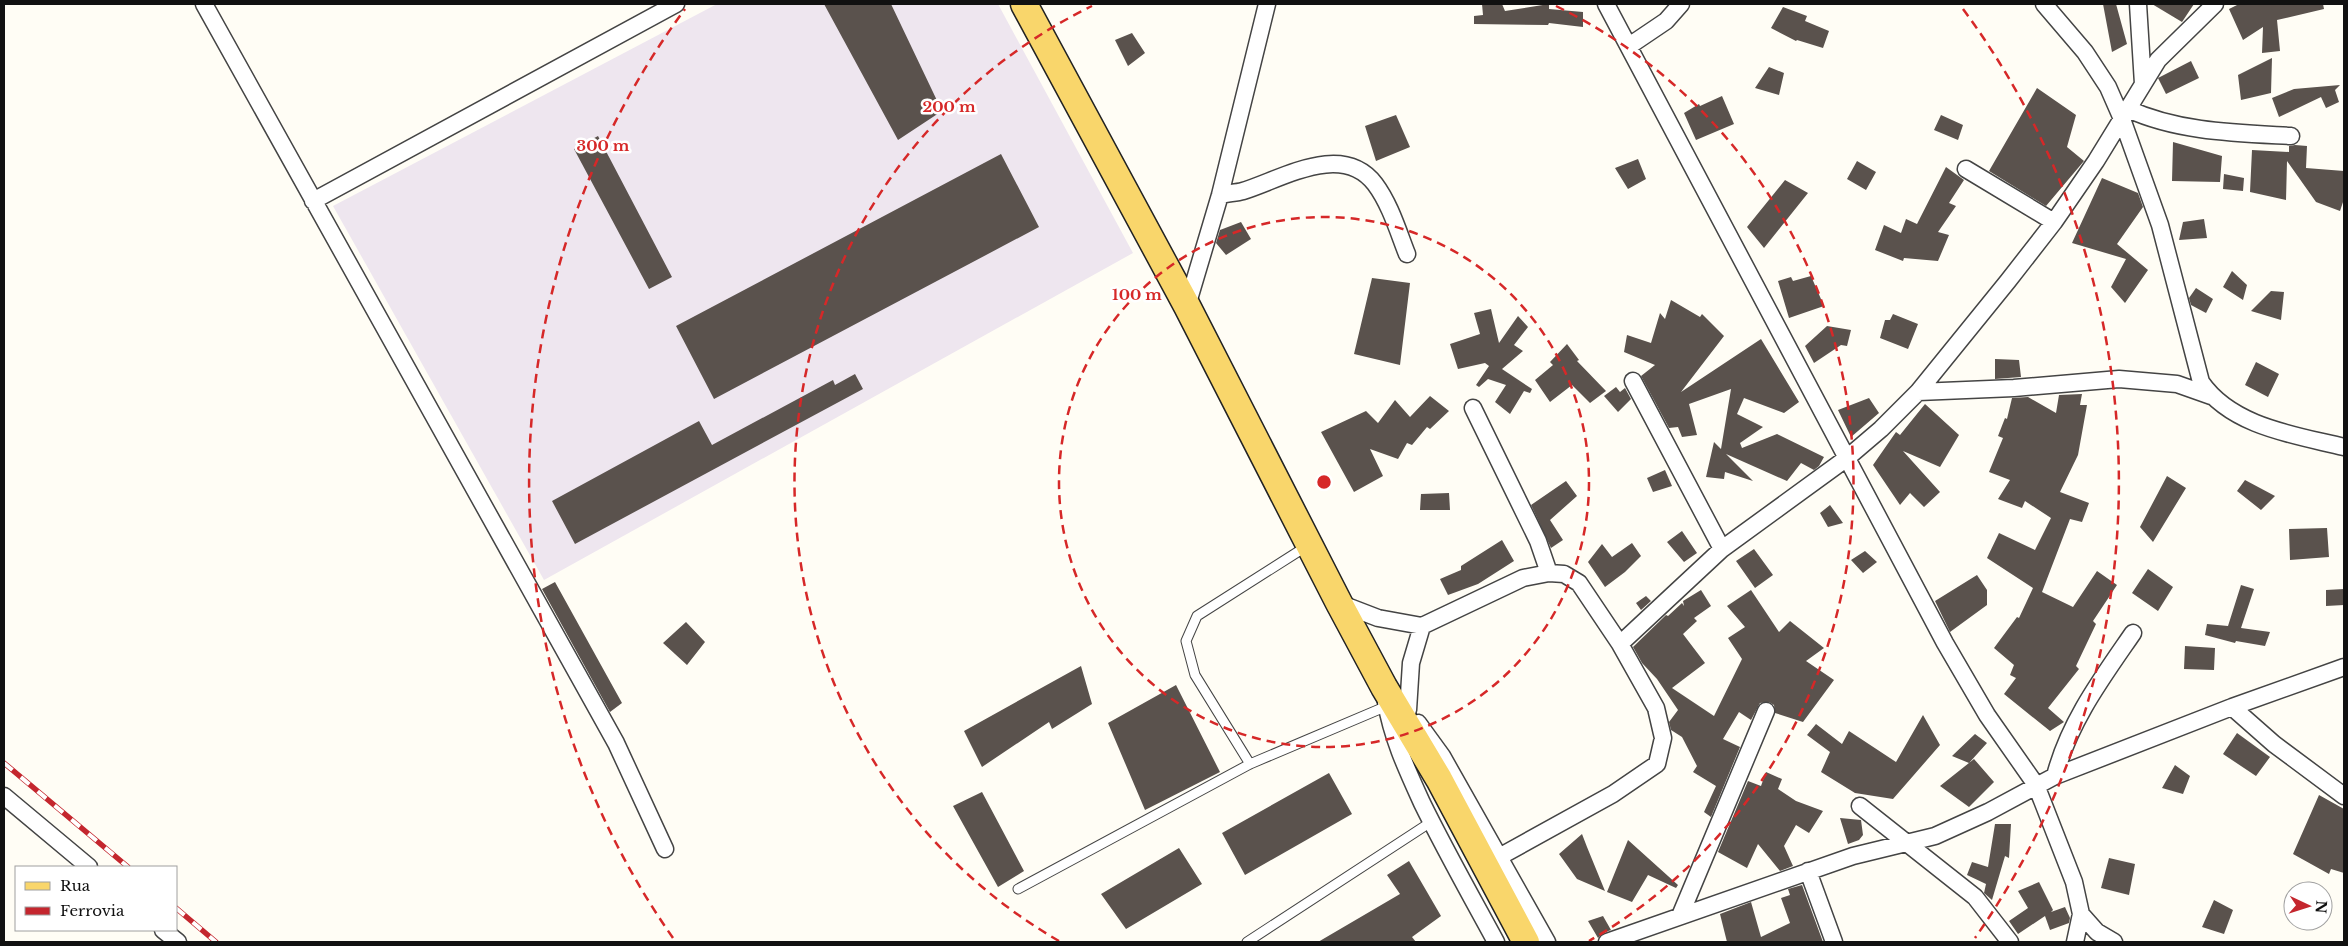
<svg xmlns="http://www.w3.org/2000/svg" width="2348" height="946" viewBox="0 0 2348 946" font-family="'Libre Baskerville',serif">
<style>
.industrial{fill:#eee6ef}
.building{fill:#5a524d}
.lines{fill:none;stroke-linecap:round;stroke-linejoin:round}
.service-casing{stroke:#444;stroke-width:11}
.minor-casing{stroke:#444;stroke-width:19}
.primary-casing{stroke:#222;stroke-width:29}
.service{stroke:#fff;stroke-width:9}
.minor{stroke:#fff;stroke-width:16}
.primary{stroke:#f9d66b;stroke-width:26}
.rail-casing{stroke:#c4262e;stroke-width:5.5}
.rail{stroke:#fff;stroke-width:4;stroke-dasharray:11;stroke-linecap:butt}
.ring{fill:none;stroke:#d62828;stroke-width:2.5;stroke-dasharray:9 6}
.centre{fill:#d62828;stroke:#fff;stroke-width:2.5}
.ring-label{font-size:15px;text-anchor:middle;font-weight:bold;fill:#d62828;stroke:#fff;stroke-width:5;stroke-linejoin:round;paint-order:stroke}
</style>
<rect width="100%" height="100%" fill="#fffdf5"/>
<path class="industrial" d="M717 4H998L1133 253 544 580 333 206Z"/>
<path class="building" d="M824 4H891L942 111 898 140Z
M1482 4H1502L1505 11 1549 4V9L1583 12V27L1549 23 1548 25 1474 24V16L1483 15Z
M2103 4H2116L2127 44 2112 52Z
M2152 4H2194L2182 22Z
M2239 4H2323L2324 9 2277 20 2280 51 2262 53 2263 27 2243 40 2229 9Z
M1783 7 1807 16 1805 21 1829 31 1823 48 1797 40 1796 41 1771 28Z
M1132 33 1145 53 1128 66 1115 40Z
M2272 58 2271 93 2241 100 2238 75Z
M2191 61 2199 78 2166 94 2158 78 2160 77Z
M1769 67 1784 73 1779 95 1755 88Z
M2340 85 2335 90 2339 102 2326 108 2321 97 2279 117 2272 98 2294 89Z
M2037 88 2076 115 2067 147 2084 161 2046 206 1989 171Z
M1722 96 1734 124 1696 140 1684 113 1699 104 1700 106Z
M1396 115 1410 147 1376 161 1365 126Z
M1941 115 1963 125 1958 140 1934 130Z
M598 136 672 277 649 289 574 149Z
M2173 142 2222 156 2220 182 2172 181Z
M2295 145 2307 146 2306 168 2344 171V199L2340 211 2316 202 2287 161 2286 200 2250 192 2252 150 2289 152V146Z
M1001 154 1039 227 714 399 676 326Z
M1638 159 1646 179 1628 189 1615 168Z
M1857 161 1876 172 1866 190 1847 179Z
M1946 167 1964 180 1949 203 1956 206 1938 232 1949 235 1938 261 1904 258 1903 261 1875 250 1884 225 1901 233 1906 219 1917 224Z
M2224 174 2244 178 2243 191 2223 189Z
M2102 178 2138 193 2143 207 2117 244 2148 270 2125 303 2111 287 2126 259 2072 243Z
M1785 180 1808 193 1764 248 1747 227Z
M2204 219 2207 238 2179 240 2183 222Z
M1241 222 1251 239 1226 255 1216 243 1220 230Z
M2232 271 2247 285 2243 300 2223 287Z
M1811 276 1824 306 1789 318 1778 281 1791 277 1793 281Z
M1372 278 1410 283 1400 365 1354 354Z
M2196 288 2213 299 2206 313 2191 305 2189 298Z
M2271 291 2284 292 2281 320 2251 311Z
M1671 300 1700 317 1702 314 1724 336 1681 392 1761 339 1799 402 1784 413 1744 398 1737 414 1763 427 1740 443 1742 448 1777 434 1824 457 1819 466 1814 470 1801 463 1787 481 1726 454 1753 481 1725 472 1724 479 1706 477 1714 442 1721 449 1731 389 1689 404 1697 435 1682 437 1678 427 1669 428 1641 376 1655 365 1624 352 1627 335 1651 343 1660 313 1665 319Z
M1491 309 1499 343 1518 316 1528 327 1514 345 1523 351 1502 369 1532 389 1530 393 1524 391 1510 414 1495 402 1506 385 1488 379 1479 387 1476 385 1489 366 1485 363 1458 369 1450 344 1480 334 1474 313Z
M1893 314 1918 324 1908 349 1880 338 1885 320H1890Z
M1827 326 1851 330 1847 346 1841 345 1814 363 1805 346Z
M1567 344 1579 360 1577 361 1606 391 1590 403 1572 385 1550 402 1535 380 1553 365 1550 362Z
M1995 359 2019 360 2021 377 1995 379Z
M2256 362 2279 374 2268 397 2245 385Z
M855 374 863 389 575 544 552 501 699 421 712 445 833 380 835 385Z
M1616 387 1620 392 1625 388 1631 399 1618 412 1604 396Z
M2082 394 2080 405H2087L2078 455 2060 492 2089 503 2082 522 2070 519 2042 592 2073 607 2097 571 2117 585 2093 621 2096 624 2076 666 2079 669 2048 708 2064 722 2050 731 2004 694 2016 678 2010 675 2014 665 1994 648 2017 617 2019 618 2033 588 1987 558 1999 533 2035 550 2051 518 2025 501 2022 508 1998 499 2010 480 1989 472 2003 438 1998 436 2005 418 2007 419 2012 398 2028 397 2056 413 2059 395Z
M1430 396 1449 411 1430 429 1427 427 1412 445 1407 443 1398 459 1370 449 1383 476 1354 492 1321 432 1366 411 1378 423 1395 400 1410 417Z
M1869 398 1879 413 1851 437 1838 410Z
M1925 404 1959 435 1940 467 1903 451 1940 492 1924 507 1910 493 1900 505 1873 465 1896 432 1900 435Z
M1665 470 1672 486 1653 492 1647 478Z
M2167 476 2186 488 2153 542 2140 527Z
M2245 480 2275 496 2261 510 2237 491Z
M1566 481 1577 496 1550 520 1563 540 1551 548 1531 505Z
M1449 493 1450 510H1420L1421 494Z
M1830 505 1843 523 1828 527 1820 513Z
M2327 528 2329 557 2290 560 2289 529Z
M1682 531 1697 553 1684 562 1667 542Z
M1502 540 1514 561 1478 584 1448 595 1440 579 1461 570V566Z
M1632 543 1641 556 1625 572 1605 587 1588 562 1602 544 1612 557Z
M1754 549 1773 575 1755 588 1736 561Z
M1865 551 1877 562 1863 573 1851 560Z
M2148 569 2173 587 2158 611 2132 593Z
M1977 575 1987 590V605L1950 632 1935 601Z
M555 582 622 703 610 712 542 589Z
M2241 585 2254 589 2241 628 2270 632 2265 646 2236 641 2235 643 2205 635 2207 624 2228 626Z
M2344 589V605L2326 606V590Z
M1701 590 1711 606 1694 618 1697 621 1683 634 1705 663 1672 688 1714 716 1742 659 1728 638 1745 627 1727 606 1751 590 1779 632 1790 621 1824 648 1806 661 1834 680 1803 722 1775 713 1774 705 1769 702 1760 703 1751 720 1739 712 1723 739 1740 747 1711 817 1704 812 1716 786 1693 772 1697 766 1682 737 1671 730 1669 722 1678 710 1657 679 1642 663 1633 647 1666 615 1668 616 1682 603 1684 606 1683 601Z
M1646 596 1651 601 1641 610 1636 603Z
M686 622 705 642 687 665 663 643Z
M2185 646 2215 648 2214 670 2184 669Z
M1081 666 1092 704 1052 729 1049 722 982 767 964 731Z
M1176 685 1220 772 1145 810 1108 723Z
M1923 715 1940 745 1893 799 1855 793 1821 772 1830 752 1807 735 1816 724 1842 744 1849 731 1896 762Z
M2237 733 2270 757 2256 776 2223 754Z
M1975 734 1987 743 1969 763 1952 756Z
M1974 759 1994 782 1969 807 1940 786Z
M2175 765 2190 776 2183 794 2162 788Z
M1766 772 1782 779 1778 789 1796 801 1823 811 1809 833 1796 825 1784 846 1793 866 1780 871 1758 844 1747 868 1718 852 1748 781 1761 786Z
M1329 773 1352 814 1245 875 1222 833Z
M982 792 1024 871 998 887 953 806Z
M2319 795 2344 809V873L2331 869 2329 874 2293 854Z
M1840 818 1861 820 1863 835 1859 840 1848 844Z
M1995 824H2011L2009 858 2005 856 1992 900 1984 893 1986 884 1967 875 1972 862 1988 867Z
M1582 834 1587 847 1605 891 1577 879 1559 854Z
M1628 840 1678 885 1676 888 1648 875 1632 902 1607 892Z
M1179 848 1202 884 1126 929 1101 894Z
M2109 858 2135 864 2129 895 2101 888Z
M1409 861 1441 916 1412 937 1416 942H1318L1400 894 1387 875Z
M2039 882 2053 910 2051 912 2065 907 2070 918 2069 923 2050 930 2045 916 2018 934 2009 921 2028 908 2018 891Z
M1802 885 1823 942H1727L1720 914 1751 902 1761 937 1790 923 1781 898 1790 895 1788 889Z
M2214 900 2233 910 2224 934 2202 927Z
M1603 916 1611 930 1603 933 1598 938 1588 921Z"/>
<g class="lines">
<defs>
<path id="service" d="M1250 764 1195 675 1186 641 1197 616 1307 546
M1018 889 1250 764 1387 706
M1247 942 1431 822"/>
<path id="minor" d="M204 4 616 743 665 849
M1606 4 1945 643 1987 715 2036 785 2074 882 2081 914 2075 942
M2044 4 2085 52 2108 87 2122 119 2160 225 2201 382C2232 427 2295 435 2344 447
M2138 4 2143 84
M1629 46 1666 21 1681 4
M2128 109C2178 132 2236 133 2291 136
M1966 169 2054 222
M1220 195C1228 193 1236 193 1243 191 1282 179 1342 141 1375 184 1390 204 1398 231 1407 254
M313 201 676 4
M1187 306 1220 195 1267 4
M1633 381 1722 549
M1918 392 2014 388 2119 379 2177 384 2211 396
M1473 408 1538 541 1549 573
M1339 603 1378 618 1422 626 1523 578 1549 573 1564 574 1579 583 1620 644 1656 708 1663 738 1657 764 1613 794 1499 857
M1620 644 1722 549 1847 458 1881 429 1918 392 2008 281 2054 222 2096 161 2158 60 2215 4
M1386 702C1392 738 1407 770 1422 803 1445 850 1471 896 1496 942
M2232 707 2274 744 2344 796
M1408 710 1411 663 1422 626
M1418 723 1442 756 1547 942
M2055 776C2069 722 2102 678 2133 633
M4 796 89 867
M1860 806 1975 897 2010 942
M1808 871 1834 942
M2081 914 2097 932 2114 942
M1680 916 1766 711
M163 930 178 942
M1607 942 1853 856 1935 836 1988 812 2055 776 2232 707 2344 667"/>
<path id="primary" d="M1024 4 1187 306 1339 603 1384 687 1439 779 1526 942"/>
</defs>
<use href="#service" class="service-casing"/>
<use href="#minor" class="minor-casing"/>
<use href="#primary" class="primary-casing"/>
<use href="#service" class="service"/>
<use href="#minor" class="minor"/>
<use href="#primary" class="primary"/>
<defs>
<path id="rail" d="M4 763 128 867
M176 908 216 942"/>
</defs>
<use href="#rail" class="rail-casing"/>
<use href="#rail" class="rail"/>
</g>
<g class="ring">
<circle cx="1324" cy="482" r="265"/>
<path d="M1059 941A530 530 0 0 1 1092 6M1556 6A530 530 0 0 1 1589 941"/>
<path d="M673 938A795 795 0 0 1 685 9M1963 9A795 795 0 0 1 1975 938"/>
</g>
<circle cx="1324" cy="482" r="8" class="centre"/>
<g class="ring-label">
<text x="949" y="112">200 m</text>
<text x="603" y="151">300 m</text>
<text x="1137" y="300">100 m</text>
</g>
<rect width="2348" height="946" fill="none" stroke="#111111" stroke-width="10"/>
<rect x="15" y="866" width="162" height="65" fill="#ffffff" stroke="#a0a0a0"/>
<rect x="25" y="882" width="25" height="8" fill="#f9d66b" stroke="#a0a0a0"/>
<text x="60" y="891" font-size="15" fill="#111111">Rua</text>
<rect x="25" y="907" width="25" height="8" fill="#c4262e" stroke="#a0a0a0"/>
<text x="60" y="916" font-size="15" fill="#111111">Ferrovia</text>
<g transform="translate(2308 906) rotate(94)"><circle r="24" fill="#ffffff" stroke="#a0a0a0"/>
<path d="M0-4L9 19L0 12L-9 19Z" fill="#c4262e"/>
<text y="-8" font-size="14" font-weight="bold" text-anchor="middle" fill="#111111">N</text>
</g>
</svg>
